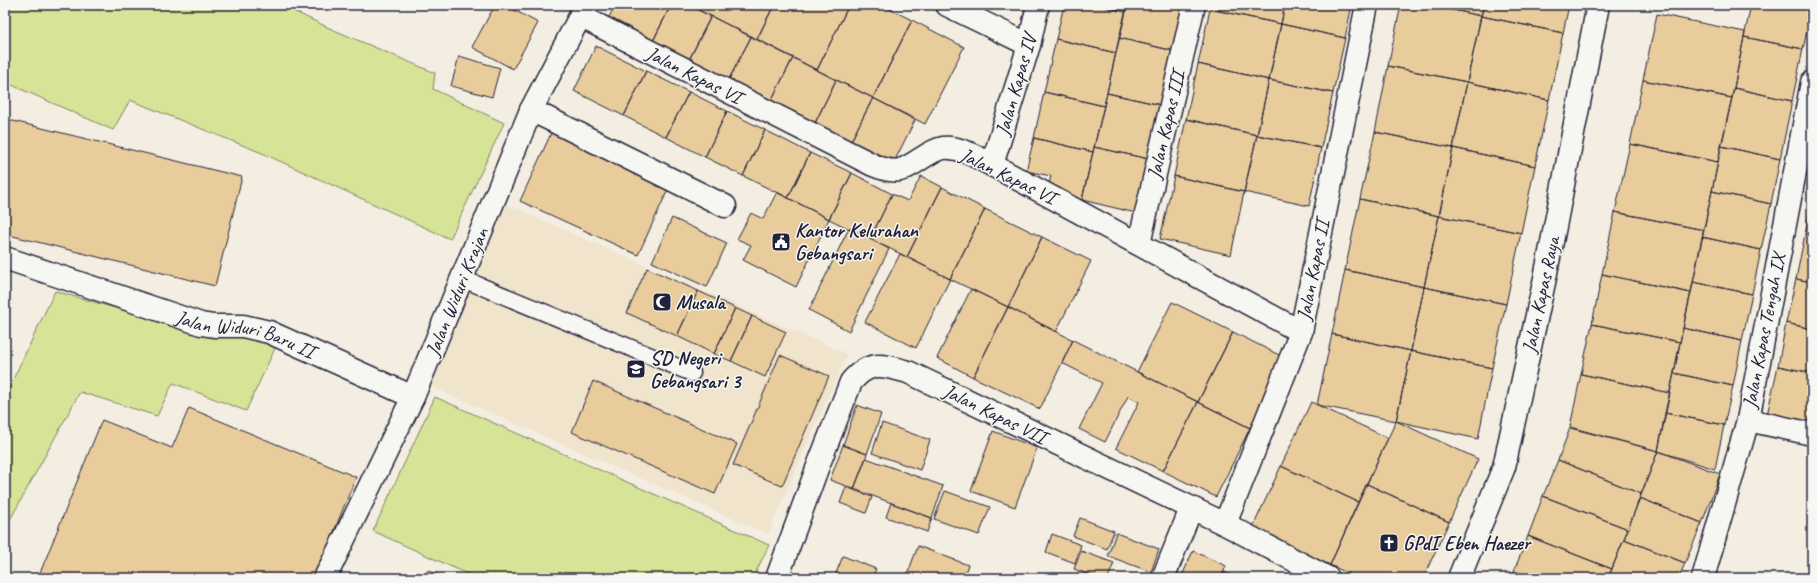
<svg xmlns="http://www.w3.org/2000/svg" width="1817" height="583" viewBox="0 0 1817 583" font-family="Caveat,sans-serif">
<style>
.built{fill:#f0e4cc}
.green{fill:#d7e396;stroke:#7c8268}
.building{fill:#e9cc9c;stroke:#22223b}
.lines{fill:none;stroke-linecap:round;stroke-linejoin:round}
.service-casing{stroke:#22223b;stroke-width:19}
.minor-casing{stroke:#22223b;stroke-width:25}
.service{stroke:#f6f6f2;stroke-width:16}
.minor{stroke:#f6f6f2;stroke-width:22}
.labels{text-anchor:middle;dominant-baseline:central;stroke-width:3;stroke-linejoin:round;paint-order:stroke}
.street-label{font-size:20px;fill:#22223b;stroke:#f6f6f2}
.poi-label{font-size:20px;font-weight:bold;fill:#22223b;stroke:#f6f6f2;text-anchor:start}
</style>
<rect width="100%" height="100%" fill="#f3eee1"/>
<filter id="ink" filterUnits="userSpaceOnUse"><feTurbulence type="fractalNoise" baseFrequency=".025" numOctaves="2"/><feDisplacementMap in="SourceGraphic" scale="8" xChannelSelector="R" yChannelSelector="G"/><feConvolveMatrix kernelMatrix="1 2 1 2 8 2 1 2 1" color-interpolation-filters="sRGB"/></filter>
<g filter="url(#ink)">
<path class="built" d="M503 203 847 354 768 534 425 384Z"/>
<path class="green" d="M5 5H281L327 27 435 73 433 89 504 123 450 239 262 153 130 100 113 130 5 82Z
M55 291 200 332 245 333 277 344 246 411 173 383 157 416 80 392 5 529V389L8 390Z
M435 397 769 545 753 578H476L373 531Z"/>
<path class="building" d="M495 5H505L538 23 513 69 472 47Z
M615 5H671L653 41 608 19Z
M671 5H688L711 16 689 60 653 41Z
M700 5H774L757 39 698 10Z
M774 5H849L817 70 757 39Z
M849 5H881L912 20 873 98 817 70Z
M1064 5H1096L1126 12 1116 53 1056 39Z
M1096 5H1127L1126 12Z
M1127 5H1185L1174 51 1119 38Z
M1211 5H1285L1281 24 1210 9Z
M1285 5H1352L1345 38 1281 24Z
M1401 5H1430L1481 16 1467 82 1388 66Z
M1430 5H1484L1481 16Z
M1484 5H1569L1563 33 1481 16Z
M1751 5H1798L1812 8 1803 49 1744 37Z
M1210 9 1281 24 1269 80 1198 64Z
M1657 14 1745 32 1732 98 1643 80Z
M711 16 751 37 729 79 689 60Z
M1481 16 1563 33 1549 100 1467 82Z
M912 20 964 47 925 124 873 98Z
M1281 24 1345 38 1333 93 1269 80Z
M751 37 793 58 771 101 729 79Z
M1744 37 1803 49 1792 101 1734 88Z
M1119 38 1174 51 1161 105 1107 93Z
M1056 39 1116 53 1104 106 1044 92Z
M596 46 646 71 624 116 574 91Z
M459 56 500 68 492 97 451 86Z
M793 58 836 80 815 123 771 101Z
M1198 64 1269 80 1257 135 1186 119Z
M1388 66 1467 82 1453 148 1375 132Z
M646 71 689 92 666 137 624 116Z
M836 80 873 98 851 141 815 123Z
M1269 80 1333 93 1321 148 1257 135Z
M1643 80 1732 98 1718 162 1630 144Z
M1467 82 1549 100 1535 166 1453 148Z
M1734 88 1792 101 1780 159 1721 146Z
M689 92 727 111 705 157 666 137Z
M1044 92 1104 106 1093 152 1034 138Z
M1107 93 1161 105 1149 159 1094 147Z
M873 98 915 120 894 162 851 141Z
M727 111 765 130 743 176 705 157Z
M5 119 242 177 215 286 5 234Z
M1186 119 1257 135 1244 192 1174 176Z
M553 129 671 183 638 255 520 201Z
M765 130 810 153 788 198 743 176Z
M1375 132 1453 148 1439 216 1360 199Z
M1257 135 1321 148 1309 206 1244 192Z
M1034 138 1093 152 1082 200 1047 192 1051 176 1026 171Z
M1630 144 1718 162 1704 230 1615 212Z
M1721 146 1780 159 1771 204 1712 191Z
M1094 147 1149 159 1136 213 1082 200Z
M1453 148 1535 166 1521 233 1439 216Z
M810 153 852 173 829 219 788 198Z
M852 173 892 194 870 239 829 219Z
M921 176 942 187 907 257 870 239 892 194 908 201Z
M1174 176 1244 192 1231 255 1160 239Z
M942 187 985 209 950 279 907 257Z
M1712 191 1771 204 1761 250 1702 237Z
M777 192 829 219 796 287 743 260 751 245 737 239 751 213 763 219Z
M1360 199 1439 216 1424 287 1345 270Z
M1812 200V235L1805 234Z
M985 209 1042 237 1008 307 950 279Z
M1615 212 1704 230 1691 293 1602 274Z
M1439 216 1521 233 1506 304 1424 287Z
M672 218 727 243 707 287 652 262Z
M849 228 889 249 849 331 809 310Z
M1805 234 1812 235V282L1796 279Z
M1042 237 1091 261 1056 332 1008 307Z
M1702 237 1761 250 1752 294 1693 282Z
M900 254 950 279 916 348 865 322Z
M647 268 698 291 677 336 627 313Z
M1345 270 1424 287 1411 351 1332 334Z
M1602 274 1691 293 1680 342 1592 324Z
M1796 279 1812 282V329L1786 323Z
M1693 282 1752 294 1742 341 1683 328Z
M1424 287 1506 304 1492 368 1411 351Z
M971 289 1008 307 973 377 937 358Z
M698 291 735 308 714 354 677 336Z
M1172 302 1233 332 1198 402 1137 372Z
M1008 307 1073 340 1040 409 973 377Z
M735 308 752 316 731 361 714 354Z
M752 316 786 332 765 377 731 361Z
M1786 323 1812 329V373L1778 366Z
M1592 324 1680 342 1670 393 1581 374Z
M1683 328 1742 341 1733 386 1674 373Z
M1233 332 1285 358 1250 428 1198 402Z
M1332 334 1411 351 1396 421 1317 405Z
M1073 340 1198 402 1163 471 1116 448 1139 402 1128 396 1105 442 1079 429 1102 383 1062 363Z
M1411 351 1492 368 1478 439 1396 421Z
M780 355 829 376 782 486 733 465Z
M1778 366 1812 373V424L1767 415Z
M1674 373 1733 386 1724 425 1665 413Z
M1581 374 1670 393 1658 451 1570 427Z
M593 381 737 444 715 494 572 432Z
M1198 402 1250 428 1216 497 1163 471Z
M1311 402 1388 438 1358 502 1281 466Z
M857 405 881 414 867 454 843 445Z
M189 408 356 477 315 578H38L102 420 172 448Z
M1665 413 1724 425 1715 469 1658 451Z
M1396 421 1478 459 1449 522 1367 484Z
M882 423 930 440 920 470 872 453Z
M1570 428 1658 451 1641 494 1558 460Z
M993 431 1037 448 1015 507 971 491Z
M843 445 867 454 854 489 830 480Z
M1658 451 1720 474 1702 523 1640 498Z
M866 458 943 486 932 518 854 489Z
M1558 460 1641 494 1628 529 1543 496Z
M1281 466 1358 502 1330 565 1252 529Z
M1367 484 1449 522 1423 578H1358L1330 565Z
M846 487 872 497 866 513 840 503Z
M945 491 990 507 979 535 934 519Z
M1543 496 1628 529 1612 569 1528 536Z
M1640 498 1702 523 1685 563 1624 539Z
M891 503 932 518 927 532 886 517Z
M1080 518 1114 531 1107 549 1073 536Z
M1116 533 1159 549 1151 572 1108 556Z
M1052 534 1081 545 1075 563 1046 552Z
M1528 536 1612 569 1608 578H1533L1514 571Z
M1624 539 1685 563 1679 578H1608Z
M918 546 968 565 963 578H906Z
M1081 551 1114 563 1108 578H1098L1074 569Z
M1193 551 1226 566 1221 578H1181Z
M843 556 876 569 872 578H834Z
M428 570 445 578H424Z
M1514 571 1533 578H1511Z
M1224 572 1239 578H1221Z"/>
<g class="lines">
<defs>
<path id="service" d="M463 279 692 373"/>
<g id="minor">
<path d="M947 5 1029 45"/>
<path d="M580 16 873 165C880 168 891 172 900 170 915 166 927 151 943 148 960 146 978 158 992 165L1301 332"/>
<path d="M531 110 725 206"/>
<path d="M992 165 1029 45 1038 5"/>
<path d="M1139 244 1194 5"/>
<path id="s1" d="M5 258 201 324 214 326H243L269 332 413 397"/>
<path d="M1748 420 1812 434"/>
<path d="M1225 524 1301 332 1367 5"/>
<path d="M325 578 413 397 531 110 586 5"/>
<path d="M777 578 818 466 851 382C869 360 883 365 908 372L1225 524 1328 578"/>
<path d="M1163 578 1191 509"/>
<path d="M1459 578 1504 467 1545 278 1598 5"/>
<path d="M1703 578 1748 420 1812 82"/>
</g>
</defs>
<use href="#service" class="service-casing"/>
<use href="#minor" class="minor-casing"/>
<use href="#service" class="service"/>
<use href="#minor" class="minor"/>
</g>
</g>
<defs>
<symbol id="civic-square" viewBox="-11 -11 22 22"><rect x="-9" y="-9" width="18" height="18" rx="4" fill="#22223b" stroke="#f6f6f2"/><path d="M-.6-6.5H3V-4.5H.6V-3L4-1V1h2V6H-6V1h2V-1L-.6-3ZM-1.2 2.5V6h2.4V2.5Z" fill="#fff"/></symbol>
<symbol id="mosque-square" viewBox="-11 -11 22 22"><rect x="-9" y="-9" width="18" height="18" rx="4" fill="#22223b" stroke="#f6f6f2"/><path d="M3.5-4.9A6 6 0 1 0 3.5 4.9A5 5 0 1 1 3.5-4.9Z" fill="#fff"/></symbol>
<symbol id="school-square" viewBox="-11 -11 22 22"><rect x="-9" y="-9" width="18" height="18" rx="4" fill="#22223b" stroke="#f6f6f2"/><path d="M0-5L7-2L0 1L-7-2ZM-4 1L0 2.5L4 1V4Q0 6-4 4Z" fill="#fff"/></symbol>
<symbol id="church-square" viewBox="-11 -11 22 22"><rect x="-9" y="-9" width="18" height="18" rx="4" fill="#22223b" stroke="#f6f6f2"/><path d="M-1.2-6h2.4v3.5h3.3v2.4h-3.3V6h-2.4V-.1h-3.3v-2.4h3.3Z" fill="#fff"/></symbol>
</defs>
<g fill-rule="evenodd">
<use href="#civic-square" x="770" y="231" width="22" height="22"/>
<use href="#mosque-square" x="651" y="291" width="22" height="22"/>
<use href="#school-square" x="625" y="358" width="22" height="22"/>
<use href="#church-square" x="1378" y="532" width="22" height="22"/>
</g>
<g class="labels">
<g class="street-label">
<text transform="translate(694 75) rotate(27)">Jalan Kapas VI</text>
<text transform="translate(1016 85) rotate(-74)">Jalan Kapas IV</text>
<text transform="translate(1166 125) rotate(-77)">Jalan Kapas III</text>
<text transform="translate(1008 176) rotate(26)">Jalan Kapas VI</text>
<text transform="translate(1313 270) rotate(-79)">Jalan Kapas II</text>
<text transform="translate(457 292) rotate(-68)">Jalan Widuri Krajan</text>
<text transform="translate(1541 295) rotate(-78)">Jalan Kapas Raya</text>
<text transform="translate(1764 331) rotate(-79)">Jalan Kapas Tengah IX</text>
<text stroke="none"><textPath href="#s1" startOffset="253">Jalan Widuri Baru II</textPath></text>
<text transform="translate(995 414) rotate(26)">Jalan Kapas VII</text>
</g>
<g class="poi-label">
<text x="795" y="230">Kantor Kelurahan<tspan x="795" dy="23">Gebangsari</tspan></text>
<text x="676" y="302">Musala</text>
<text x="650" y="358">SD Negeri<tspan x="650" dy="23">Gebangsari 3</tspan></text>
<text x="1403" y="543">GPdI Eben Haezer</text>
</g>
</g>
<rect width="1817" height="583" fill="none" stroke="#f6f6f2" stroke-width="20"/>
<rect x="10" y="10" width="1797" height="563" fill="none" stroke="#22223b" stroke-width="1.5" filter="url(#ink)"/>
</svg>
